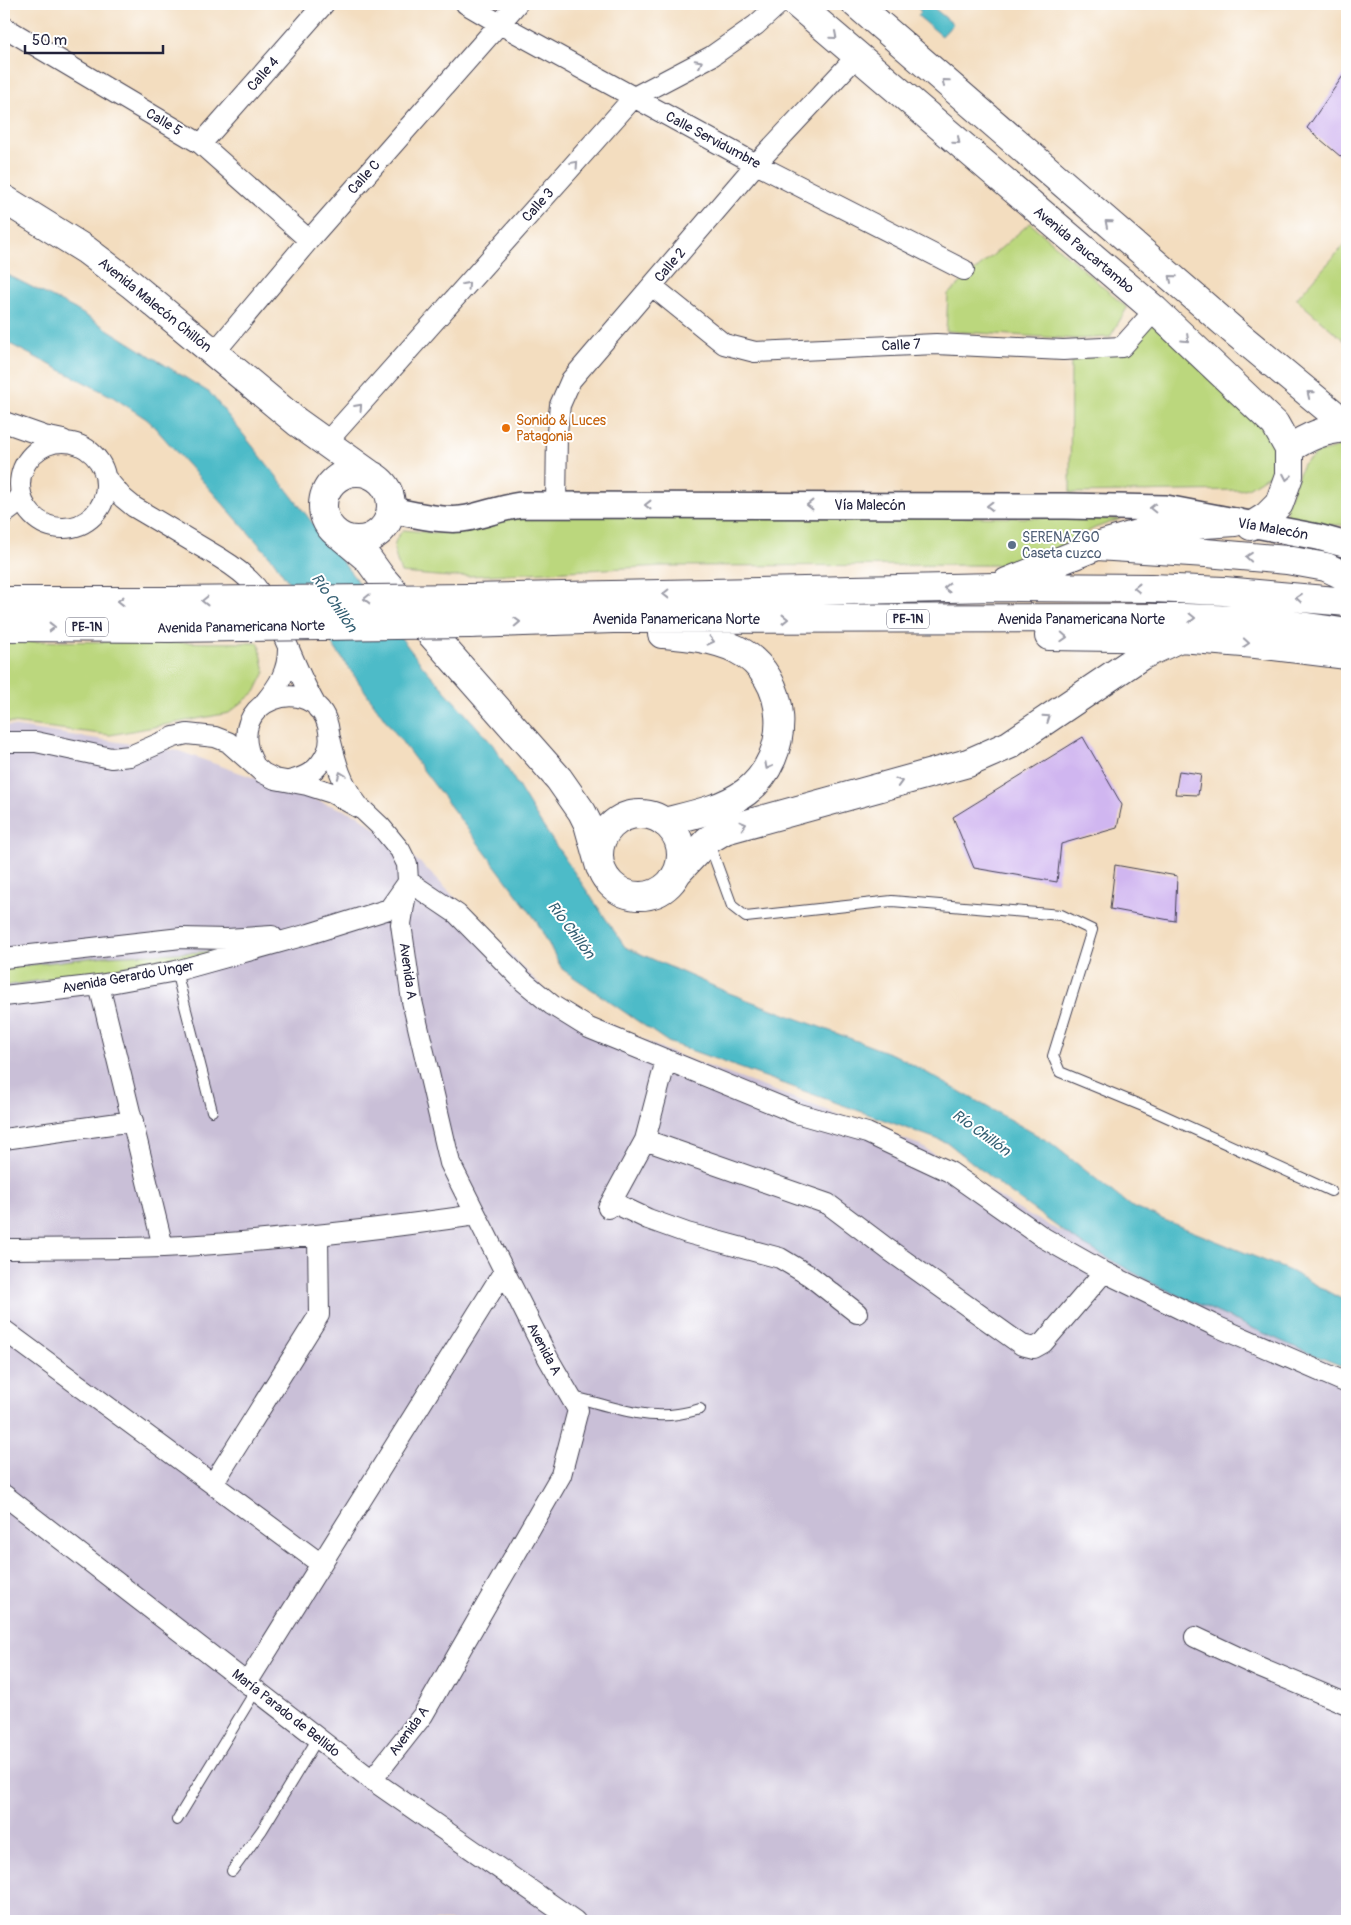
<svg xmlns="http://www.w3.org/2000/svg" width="1351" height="1925" viewBox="0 0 1351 1925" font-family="Pangolin,sans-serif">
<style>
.industrial{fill:#c9bfd7}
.green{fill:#bbd77d;stroke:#6e7c5c}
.water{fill:#4ebbc8;stroke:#386e82}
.building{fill:#d0b6f0}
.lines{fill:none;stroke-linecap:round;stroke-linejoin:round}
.service-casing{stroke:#413e4f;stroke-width:12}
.minor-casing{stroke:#413e4f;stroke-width:22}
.tertiary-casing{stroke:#413e4f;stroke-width:28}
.secondary-casing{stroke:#413e4f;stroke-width:30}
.trunk-casing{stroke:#413e4f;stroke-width:30}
.service{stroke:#fff;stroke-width:10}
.minor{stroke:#fff;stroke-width:20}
.tertiary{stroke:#fff;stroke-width:25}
.secondary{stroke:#fff;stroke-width:28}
.trunk{stroke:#fff;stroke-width:28}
.trunk-bridge-casing{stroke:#413e4f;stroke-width:30;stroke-linecap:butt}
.trunk-bridge{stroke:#fff;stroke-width:28}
.oneway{stroke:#9c9ca7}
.food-dot{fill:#e8710a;stroke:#fff;stroke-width:2}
.service-dot{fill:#5c6f8a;stroke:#fff;stroke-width:2}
.labels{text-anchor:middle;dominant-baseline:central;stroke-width:4;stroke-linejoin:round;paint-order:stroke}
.shield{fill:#fff;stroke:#646476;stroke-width:1}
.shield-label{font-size:12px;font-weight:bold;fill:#22223b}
.street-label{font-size:14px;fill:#22223b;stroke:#fff}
.food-label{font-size:14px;fill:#c56008;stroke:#fff;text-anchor:start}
.service-label{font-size:14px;fill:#4e5e75;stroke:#fff;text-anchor:start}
.water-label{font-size:15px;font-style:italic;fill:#345f73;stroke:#fff}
</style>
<rect width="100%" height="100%" fill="#fff"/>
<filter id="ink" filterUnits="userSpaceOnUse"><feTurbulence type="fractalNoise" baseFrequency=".02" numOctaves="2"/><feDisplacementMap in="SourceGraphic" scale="10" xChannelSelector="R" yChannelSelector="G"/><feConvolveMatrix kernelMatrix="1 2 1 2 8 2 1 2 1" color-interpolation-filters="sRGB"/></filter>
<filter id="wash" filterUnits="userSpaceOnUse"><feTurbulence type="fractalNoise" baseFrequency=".0096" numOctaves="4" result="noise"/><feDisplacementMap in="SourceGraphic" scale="20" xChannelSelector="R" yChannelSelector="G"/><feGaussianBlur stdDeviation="1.12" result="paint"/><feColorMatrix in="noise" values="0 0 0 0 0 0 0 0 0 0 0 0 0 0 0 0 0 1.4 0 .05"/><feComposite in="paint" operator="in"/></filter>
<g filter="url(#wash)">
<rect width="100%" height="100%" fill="#f3ddbf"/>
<path class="industrial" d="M4 725 179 751 358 815 423 865 552 997 667 1051 920 1145 1024 1213 1347 1372V1921H4Z"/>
<path class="green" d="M1030 223 1127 308 1110 337 1076 339 946 331 948 294Z
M1347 242V343L1296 299Z
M1155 316 1267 424 1277 453 1272 473 1248 488 1239 490 1070 493 1071 361 1124 350Z
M1347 445V525H1319L1287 521 1286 506 1303 464 1318 453Z
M526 511 1120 519 1095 528 1049 552 1012 565 664 566 449 577 401 573C396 556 388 543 404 530L438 533 465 531 488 522Z
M4 641 259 643 265 672 255 692 229 713 110 735 4 722Z
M227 951 4 986V968L105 956Z"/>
<path class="water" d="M929 4 953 24 942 36 918 16 921 12 918 8 920 5H923L926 7Z
M4 273 75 309 210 393 271 469 422 665 493 745 540 822 625 947 729 993 897 1056 1051 1143 1130 1206 1290 1271 1347 1302V1368L1297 1348 1156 1285 1077 1241 1006 1190 948 1143 668 1042 562 969 536 920 384 718 273 560 148 420 113 397 4 341Z"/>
<g id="blocks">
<path class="building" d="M1347 70V162L1307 128Z
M1083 737 1122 805 1117 828 1061 844 1057 882 974 868 953 817Z
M1179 771 1201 774 1198 795 1175 794Z
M1115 865 1177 876 1175 921 1110 909Z"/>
</g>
</g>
<g filter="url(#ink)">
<use href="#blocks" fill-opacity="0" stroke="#413e4f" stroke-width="1"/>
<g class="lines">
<defs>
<path id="service" d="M709 843 732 906 746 917 892 901 1061 915 1092 930 1053 1056 1060 1072 1145 1107 1331 1191
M176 971 212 1111
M570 1396C604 1404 642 1420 678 1414 685 1413 693 1411 700 1409
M177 1820 256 1690
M232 1871 262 1830 318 1738"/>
<path id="minor" d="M466 4 500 24 756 164 964 270
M4 27 201 144 309 240
M201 144 324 4
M652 286 724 344 755 352 936 344 1063 350 1122 347 1155 310
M214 353 309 240 517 4
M4 422 44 436 63 440
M20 485a43 43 0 1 1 86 0a43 43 0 1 1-86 0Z
M326 443 634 97 712 56 756 25 779 4
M106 478 123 498 134 507 220 558C233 566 246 575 256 587 283 623 294 670 318 709
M556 506 557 432 560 405 571 380 756 164 857 56
M4 514 12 508 21 493
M265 702C279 685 288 671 288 649
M330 738C336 763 342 785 358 805
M4 742H36L111 758 130 756 174 737 187 734 215 737 228 742 263 773 275 779 307 785 332 793 363 810 381 827 400 850 407 864 408 881 401 924 412 1001 450 1163 548 1358 578 1410 561 1475 423 1715 372 1780
M254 764C219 698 315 671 328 726 330 735 331 744 327 752 319 770 307 777 289 781
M408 881 457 914 523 981 552 1005 589 1028 796 1113 867 1133 950 1172 1044 1238 1104 1272 1218 1327 1347 1383
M4 958 181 938 227 939 272 936
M99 985 163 1247
M4 996 99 985 176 971 309 934 389 909 406 885
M4 1139 133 1121
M645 1140 828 1204 889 1250 1022 1345 1034 1348 1043 1343 1104 1272
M612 1202 648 1219 687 1233 780 1258 810 1276 857 1313
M608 1208 645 1140 666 1060
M4 1249C57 1248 110 1249 163 1247 268 1242 372 1230 476 1215
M4 1330 321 1564
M213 1484 319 1315 318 1235
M4 1495 372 1780 575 1921
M1195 1637 1259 1667 1347 1704
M247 1683 504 1271"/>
<path id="tertiary" d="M391 510C413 514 446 523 468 518 487 514 503 507 522 505L1065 506 1166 508 1318 537 1347 545"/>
<path id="secondary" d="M797 4 1155 310 1275 424 1289 449V476L1279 504 1267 516 1251 526
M856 4 1236 333 1347 425
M4 199 86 250 131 284 297 422 371 475
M1289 449C1309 436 1323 430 1347 428
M323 506a34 34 0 1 1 68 0a34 34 0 1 1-68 0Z
M343 538 368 559 381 577 559 779 582 812 588 824 600 867
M599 855a41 41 0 1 1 82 0a41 41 0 1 1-82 0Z
M677 873 708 840 725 830 968 763 1009 745 1141 656 1180 638 1256 644 1347 655"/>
<path id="trunk" d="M1097 546 1206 553 1287 560 1326 567 1347 577
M1007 582 1097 546 1161 527 1235 522
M469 598 996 587 1151 588 1224 591 1347 602
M4 601H170
M469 624 613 619 1185 618C1239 619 1294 624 1347 633
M4 627 170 628
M662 634C686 636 713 638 736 649 791 676 793 756 746 792 723 809 692 815 664 822
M1049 636 1180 638"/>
</defs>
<use href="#service" class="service-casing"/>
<use href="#minor" class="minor-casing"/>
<use href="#tertiary" class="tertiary-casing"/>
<use href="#secondary" class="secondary-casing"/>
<use href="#trunk" class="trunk-casing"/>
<use href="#service" class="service"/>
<use href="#minor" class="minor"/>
<use href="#tertiary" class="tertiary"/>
<use href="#secondary" class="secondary"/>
<use href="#trunk" class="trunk"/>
<defs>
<path id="trunk-bridge" d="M170 601 469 598
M170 628 469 624"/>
</defs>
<use href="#trunk-bridge" class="trunk-bridge-casing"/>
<use href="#trunk-bridge" class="trunk-bridge"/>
</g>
<defs><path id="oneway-chevron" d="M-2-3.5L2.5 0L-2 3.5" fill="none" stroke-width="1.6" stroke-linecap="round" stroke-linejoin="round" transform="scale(1.25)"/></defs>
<g class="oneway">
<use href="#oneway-chevron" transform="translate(834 36) rotate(41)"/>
<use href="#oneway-chevron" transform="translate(699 63) rotate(-28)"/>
<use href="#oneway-chevron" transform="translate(945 82) rotate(-139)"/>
<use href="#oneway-chevron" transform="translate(957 141) rotate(41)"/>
<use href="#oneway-chevron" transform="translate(575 164) rotate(-48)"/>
<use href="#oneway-chevron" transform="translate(1108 223) rotate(-139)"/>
<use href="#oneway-chevron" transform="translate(1172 278) rotate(-139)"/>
<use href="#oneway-chevron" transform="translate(467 285) rotate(-48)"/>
<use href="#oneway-chevron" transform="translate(1186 339) rotate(43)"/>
<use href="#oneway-chevron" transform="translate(1310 394) rotate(-141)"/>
<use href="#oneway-chevron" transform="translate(359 407) rotate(-48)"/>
<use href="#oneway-chevron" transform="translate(1287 477) rotate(101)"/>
<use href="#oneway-chevron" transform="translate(648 505) rotate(180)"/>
<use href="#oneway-chevron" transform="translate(810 505) rotate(-180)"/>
<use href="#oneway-chevron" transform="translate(990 506) rotate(-180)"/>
<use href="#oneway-chevron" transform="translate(1153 508) rotate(-179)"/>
<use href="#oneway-chevron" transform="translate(1249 557) rotate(-175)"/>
<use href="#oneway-chevron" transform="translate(947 588) rotate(179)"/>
<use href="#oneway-chevron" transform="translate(1137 588) rotate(-179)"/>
<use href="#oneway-chevron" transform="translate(666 594) rotate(179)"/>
<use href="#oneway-chevron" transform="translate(1299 598) rotate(-175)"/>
<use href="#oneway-chevron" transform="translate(367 599) rotate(179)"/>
<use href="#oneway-chevron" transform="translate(121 601) rotate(-180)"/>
<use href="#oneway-chevron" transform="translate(205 601) rotate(179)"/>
<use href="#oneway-chevron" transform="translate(1192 618) rotate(1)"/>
<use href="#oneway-chevron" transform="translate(785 619)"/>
<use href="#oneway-chevron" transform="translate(517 622) rotate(-2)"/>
<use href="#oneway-chevron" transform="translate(52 627)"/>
<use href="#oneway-chevron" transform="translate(1064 637) rotate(3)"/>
<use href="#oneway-chevron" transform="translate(711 641) rotate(13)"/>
<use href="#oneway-chevron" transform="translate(1246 643) rotate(5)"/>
<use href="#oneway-chevron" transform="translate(1047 718) rotate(-34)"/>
<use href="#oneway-chevron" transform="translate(768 766) rotate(118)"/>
<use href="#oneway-chevron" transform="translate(341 775) rotate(-111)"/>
<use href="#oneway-chevron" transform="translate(899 782) rotate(-16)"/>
<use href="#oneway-chevron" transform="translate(743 825) rotate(-15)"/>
</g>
</g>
<circle class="food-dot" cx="506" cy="428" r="5"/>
<circle class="service-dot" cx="1012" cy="545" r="5"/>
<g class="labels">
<g class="shield">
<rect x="887" y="609.5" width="42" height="19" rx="4"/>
<rect x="66" y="617.5" width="42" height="19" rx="4"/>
</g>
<g class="shield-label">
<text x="908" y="619">PE-1N</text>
<text x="87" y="627">PE-1N</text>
</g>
<g class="street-label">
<text transform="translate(263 74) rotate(-49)">Calle 4</text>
<text transform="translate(164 122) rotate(31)">Calle 5</text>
<text transform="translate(713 140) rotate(28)">Calle Servidumbre</text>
<text transform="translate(364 177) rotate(-48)">Calle C</text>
<text transform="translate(538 205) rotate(-48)">Calle 3</text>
<text transform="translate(1084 250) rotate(40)">Avenida Paucartambo</text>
<text transform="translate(670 265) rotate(-50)">Calle 2</text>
<text transform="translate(155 305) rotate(39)">Avenida Malecón Chillón</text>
<text transform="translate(901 345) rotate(-3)">Calle 7</text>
<text x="870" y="505">Vía Malecón</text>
<text transform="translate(1273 529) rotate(10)">Vía Malecón</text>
<text x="676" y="619">Avenida Panamericana Norte</text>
<text x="1081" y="619">Avenida Panamericana Norte</text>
<text transform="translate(241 627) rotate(-1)">Avenida Panamericana Norte</text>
<text transform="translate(408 971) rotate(82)">Avenida A</text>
<text transform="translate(128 977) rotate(-10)">Avenida Gerardo Unger</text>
<text transform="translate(544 1349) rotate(62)">Avenida A</text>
<text transform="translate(286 1713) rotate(38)">María Parado de Bellido</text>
<text transform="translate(409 1731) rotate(-54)">Avenida A</text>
</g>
<g class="food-label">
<text x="516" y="420">Sonido &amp; Luces<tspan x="516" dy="16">Patagonia</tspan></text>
</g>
<g class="service-label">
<text x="1022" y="537">SERENAZGO<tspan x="1022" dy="16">Caseta cuzco</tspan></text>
</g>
<g class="water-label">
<text transform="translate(334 603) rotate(55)">Río Chillón</text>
<text transform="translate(571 930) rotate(53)">Río Chillón</text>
<text transform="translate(981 1133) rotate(36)">Río Chillón</text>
</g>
</g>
<rect width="1351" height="1925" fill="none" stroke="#fff" stroke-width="20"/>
<path d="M25 45v8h138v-8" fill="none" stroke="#22223b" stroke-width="2.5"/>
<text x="32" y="45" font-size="15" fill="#22223b" stroke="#ffffff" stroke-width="4" paint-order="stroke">50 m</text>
</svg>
